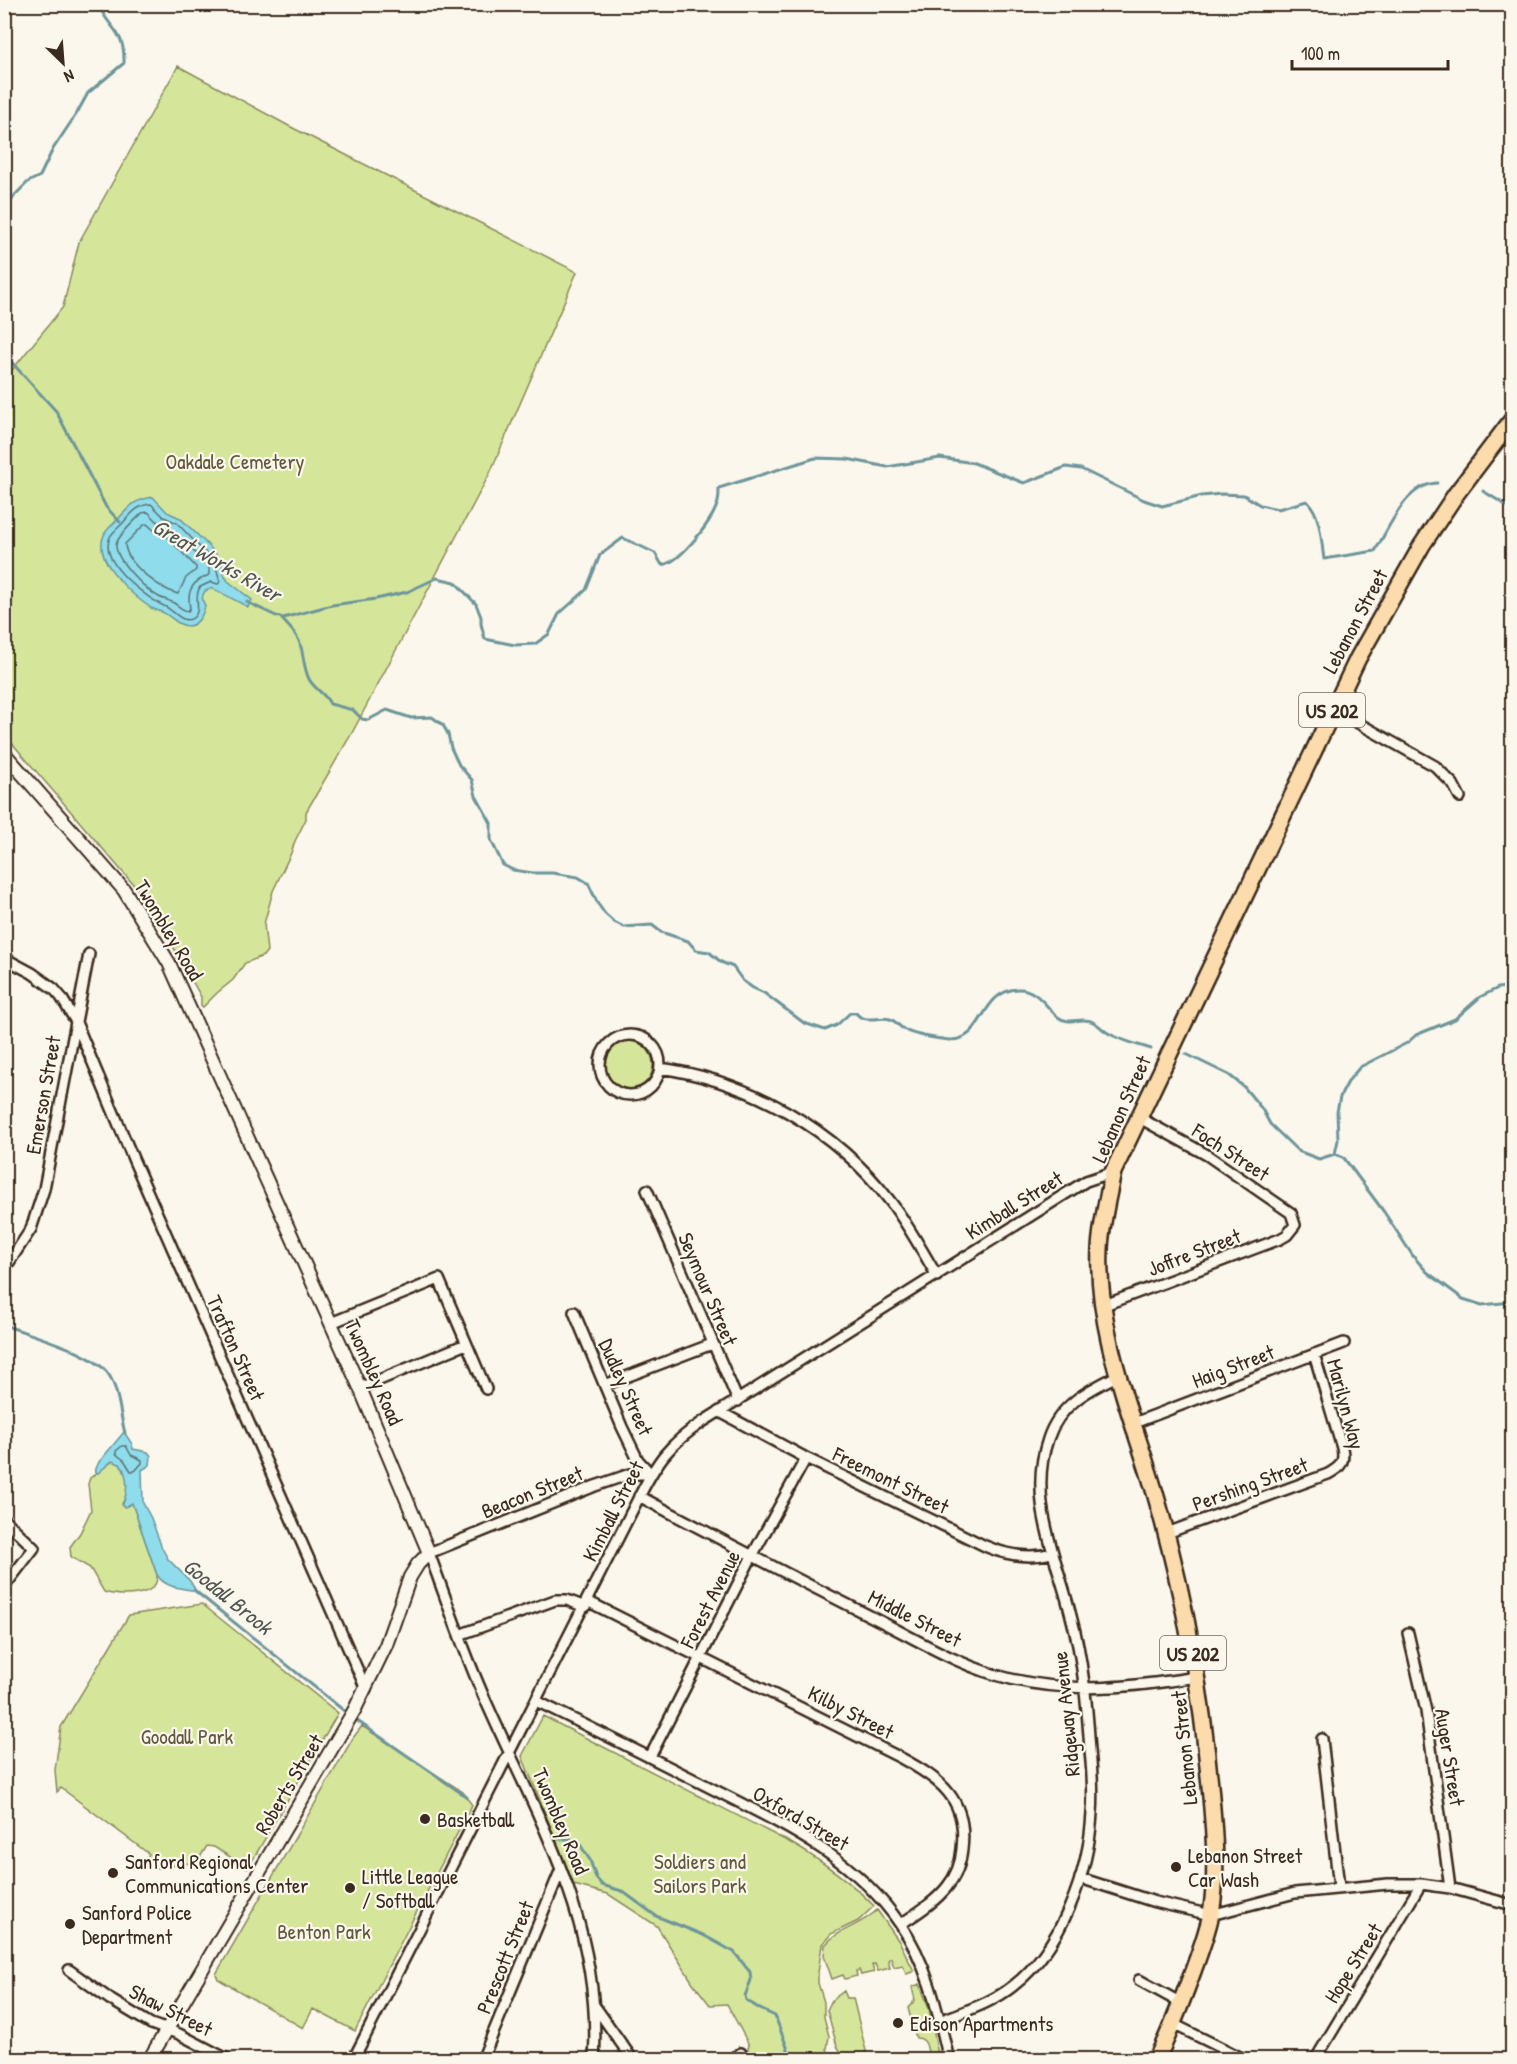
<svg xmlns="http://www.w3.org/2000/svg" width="1517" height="2064" viewBox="0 0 1517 2064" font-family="'Patrick Hand',sans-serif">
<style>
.green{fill:#d5e69a;stroke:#88885c;stroke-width:1.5}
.water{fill:#8edcec;stroke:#6d959a;stroke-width:1.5}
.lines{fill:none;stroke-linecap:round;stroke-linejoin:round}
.shore{stroke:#5c7170;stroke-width:1.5}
.stream{stroke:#6d959a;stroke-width:3}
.minor-casing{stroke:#3b2a1e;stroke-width:14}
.tertiary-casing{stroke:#3b2a1e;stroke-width:16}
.trunk-casing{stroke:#3b2a1e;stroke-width:20}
.minor{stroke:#fbf7ec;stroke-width:9}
.tertiary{stroke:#fbf7ec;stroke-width:12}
.trunk{stroke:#fcdcac;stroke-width:15}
.poi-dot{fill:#3b2a1e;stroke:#fbf7ec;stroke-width:2}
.labels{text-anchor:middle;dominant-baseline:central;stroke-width:4.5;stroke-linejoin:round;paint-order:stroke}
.shield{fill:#fbf7ec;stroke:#75685c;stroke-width:1.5}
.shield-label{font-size:20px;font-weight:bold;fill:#3b2a1e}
.park-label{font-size:21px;fill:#62593d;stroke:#fbf7ec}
.street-label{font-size:21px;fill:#3b2a1e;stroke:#fbf7ec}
.poi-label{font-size:21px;fill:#3b2a1e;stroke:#fbf7ec;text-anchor:start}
.water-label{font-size:22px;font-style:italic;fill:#505652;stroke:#fbf7ec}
</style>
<rect width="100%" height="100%" fill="#fbf7ec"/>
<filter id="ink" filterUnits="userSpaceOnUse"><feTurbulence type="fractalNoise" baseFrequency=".0167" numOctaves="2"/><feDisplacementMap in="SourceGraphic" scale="12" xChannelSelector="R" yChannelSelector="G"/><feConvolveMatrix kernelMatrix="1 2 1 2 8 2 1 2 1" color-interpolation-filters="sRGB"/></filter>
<g filter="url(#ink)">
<path class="green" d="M178 66 289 126 577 272 490 473 352 733 306 812V819L295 841 291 853 273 891 264 924 267 951 263 956 245 963 233 980 217 993 203 1007 201 1006V997L170 941 139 891 5 735 4 380 63 307 79 242Z
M605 1065a24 24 0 1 1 48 0a24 24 0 1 1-48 0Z
M113 1461C130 1465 130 1491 122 1504L127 1506 132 1503 157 1575C159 1598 119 1597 104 1592L90 1568 71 1557 70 1547 80 1533 91 1510 88 1484 90 1478Z
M202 1604 338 1713 248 1868 214 1847 207 1846 197 1862 157 1868 146 1859 149 1854 61 1788 57 1792 55 1770 61 1727 129 1615Z
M543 1716 791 1843C822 1861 849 1880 874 1906L858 1921 831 1934 822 1944 818 1973V1983L824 2002V2017L829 2036 827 2049 832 2059H745L749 2045 727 2004 710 2005 693 1983 657 1926 608 1894 574 1885 522 1756Z
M362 1726 463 1792 472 1805 355 2031 313 2009 303 2028 218 1979 216 1974 353 1738Z
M877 1910 900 1943 914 1971 907 1974 902 1965 894 1967 891 1958 888 1960 890 1968 878 1971 875 1964 872 1965 874 1972 861 1975 859 1970 856 1971 857 1976 845 1979 843 1975 832 1979 824 1956 825 1945C838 1929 861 1926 877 1910Z
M920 1984 929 2009 939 2059H929C927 2049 928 2038 916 2038L908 2008 915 2000 912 1987Z
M844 1991 847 1998H853L868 2059H845L837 2046 827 2010 832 2000Z"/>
<path class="water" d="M153 497 167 512 180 518 209 546 221 560 224 575 228 581 252 600 248 607 212 588 205 591C201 597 202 600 205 606 203 614 198 625 188 626 178 626 172 617 164 613 160 611 155 610 151 608 133 596 92 560 104 535 106 529 115 523 119 518 133 503 133 501 153 497Z
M124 1432 132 1444 133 1449 148 1452 151 1456 150 1465 142 1470 143 1503 151 1518 162 1548 168 1559 190 1581 196 1591C182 1588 165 1588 157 1575L132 1503 125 1507 122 1506C128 1493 129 1476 120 1464L112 1461 98 1473 95 1471 99 1462Z"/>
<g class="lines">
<path class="shore" d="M151 504 164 517 177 523 215 563 220 582 218 584 211 582 200 587C193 598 202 609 194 617 184 626 174 611 166 607 148 599 98 563 110 537 112 533 118 528 122 524 131 514 137 505 151 504Z
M148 512 159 523 173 530 209 567V575C194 581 186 589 190 608L188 611C181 610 178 605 172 602 168 600 163 599 159 597 146 590 115 560 116 545 117 536 136 520 142 513Z
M147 524 156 532 167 537 196 567V570L186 578 178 594C160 589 126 564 125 544L144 525Z
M122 1446H126L131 1455 142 1460V1463L135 1471H131L124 1460 116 1454V1451Z"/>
<path class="stream" d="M4 213 15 195 28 182 40 176 53 149 77 113 88 93 124 63C125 30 110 31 98 4
M4 354 56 411 106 507 120 522
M1483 491 1512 509
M247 602 276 616 283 618 332 605 376 599 407 592 437 578 455 582 476 604 481 617V624L485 639 515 645 535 644 549 634 559 614 586 590 600 555 623 538 655 553 662 565C680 563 713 520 718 502 719 498 719 493 719 488L815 458 847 459 887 467 940 458 974 463 1024 483 1066 467 1081 469 1144 500 1162 506 1202 496 1221 494 1244 495 1260 505 1278 509 1307 501C1321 515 1321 540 1324 559L1375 551C1390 527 1405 485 1437 483
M281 618C288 626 295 632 299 641 304 653 303 667 309 679 314 689 325 693 330 704L353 710 362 719 368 720 387 710 411 718 432 717 443 725 448 734 451 748 459 765 472 780 476 796 491 823V840L503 865 513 870 533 873H552L578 877 588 883 598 904 605 914 614 922 624 927 652 925 661 932 688 941 696 950 709 952 721 962 733 967 743 981 753 988 764 993 804 1023 825 1030 837 1025 850 1013H856C864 1024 879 1016 890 1019 896 1021 899 1027 905 1030 913 1035 939 1039 949 1040 985 1042 979 991 1018 989 1036 988 1047 1008 1058 1017 1069 1026 1082 1016 1093 1022 1099 1025 1103 1030 1108 1033 1122 1041 1136 1044 1151 1049
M1186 1054 1229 1075 1244 1087 1262 1109 1270 1124 1298 1151 1319 1159 1335 1154 1344 1158 1384 1212 1413 1256 1427 1272 1463 1299 1482 1305 1512 1302
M1335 1154 1338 1140 1337 1112 1340 1097 1349 1080 1360 1067 1407 1043 1416 1035 1455 1019 1480 997 1498 988 1512 986
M4 1325C30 1335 95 1352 109 1375 119 1391 120 1415 125 1433
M194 1590 348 1714
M353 1718 467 1797
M557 1839H571L579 1843 590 1860 596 1878 602 1885 622 1891 656 1916 703 1935 734 1952 750 1972 751 1980 745 1996 746 2000 760 2009 775 2016 792 2060"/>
<defs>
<path id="minor" d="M1333 709 1435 766 1453 784 1460 797
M4 958 32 973 54 989 61 997 75 1020 134 1161 366 1689
M600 1065a30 30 0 1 1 60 0a30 30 0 1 1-60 0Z
M660 1068C750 1081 835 1129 890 1201 908 1224 922 1251 937 1276
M647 1190 738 1401
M4 1270 31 1229 44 1189 89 954
M1102 1306 1280 1239 1287 1235 1295 1225 1291 1213 1207 1155 1138 1117
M574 1312 622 1427 638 1460 651 1474
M331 1323 439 1279 486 1389
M605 1385 712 1344
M360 1388 466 1344
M720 1412 806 1458 985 1546C1008 1556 1029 1559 1053 1553
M1134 1423 1344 1343
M639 1496C717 1538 795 1578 874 1618 918 1640 962 1668 1011 1679 1076 1694 1133 1687 1197 1677
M4 1519 34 1548 4 1587
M1167 1533 1328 1474C1341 1467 1345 1462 1342 1448L1314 1354
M587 1601 901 1758C940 1779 968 1799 962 1849 961 1862 956 1876 947 1887 935 1902 917 1913 901 1924
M1408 1633 1426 1711 1450 1888
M459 1635 555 1600H567L585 1607
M536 1701C592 1728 647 1756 703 1784 775 1821 853 1854 900 1924 928 1964 938 2013 949 2060
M1322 1739 1339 1887
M650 1757 752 1556 806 1458
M1080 1878 1155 1902 1211 1915 1295 1893 1388 1884H1421L1450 1888 1512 1905
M69 1970 111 2000 151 2024 179 2034 229 2060
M1139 1980 1181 2003
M594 2005 633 2060
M940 2021C965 2011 992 2003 1013 1986 1061 1949 1089 1872 1092 1813 1094 1792 1092 1771 1090 1750 1087 1705 1083 1659 1071 1616 1057 1557 1027 1500 1048 1439 1059 1405 1088 1390 1119 1375
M1173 2024 1246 2060
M353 2060 638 1499C657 1461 668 1445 704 1421L1086 1181 1113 1172
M482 2060 561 1869
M594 2060C603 1926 540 1823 488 1706 465 1656 448 1604 429 1553L595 1486 630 1474H651
M731 2060 741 2053
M1315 2060 1421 1884"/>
<path id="tertiary" d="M4 753 124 890 169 963 360 1388 429 1553 418 1564 410 1577 386 1645 355 1709 149 2060"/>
<path id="trunk" d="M1156 2060C1171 2031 1182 2001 1193 1971 1200 1952 1207 1933 1211 1914 1218 1872 1214 1828 1210 1786 1201 1686 1183 1589 1155 1493 1132 1415 1096 1332 1100 1249 1101 1224 1108 1197 1113 1172L1358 658 1422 545 1456 494 1512 420"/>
</defs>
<use href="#minor" class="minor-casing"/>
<use href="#tertiary" class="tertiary-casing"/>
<use href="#trunk" class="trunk-casing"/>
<use href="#minor" class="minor"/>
<use href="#tertiary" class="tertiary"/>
<use href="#trunk" class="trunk"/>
</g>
</g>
<g class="poi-dot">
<circle cx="425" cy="1819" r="6"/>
<circle cx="1176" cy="1867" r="6"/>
<circle cx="113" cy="1873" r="6"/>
<circle cx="350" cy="1888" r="6"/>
<circle cx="70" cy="1924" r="6"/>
<circle cx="898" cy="2023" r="6"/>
</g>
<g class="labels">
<g class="shield">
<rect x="1299" y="693" width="66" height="34" rx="4.5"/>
<rect x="1160" y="1636" width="66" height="34" rx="4.5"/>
</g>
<g class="shield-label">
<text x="1332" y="710">US 202</text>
<text x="1193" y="1653">US 202</text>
</g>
<g class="park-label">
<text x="235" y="461">Oakdale Cemetery</text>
<text x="187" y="1736">Goodall Park</text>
<text x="700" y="1861">Soldiers and<tspan x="700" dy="24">Sailors Park</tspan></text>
<text x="324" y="1931">Benton Park</text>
</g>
<g class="street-label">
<text transform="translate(1355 621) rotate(-62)">Lebanon Street</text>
<text transform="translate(169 930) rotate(59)">Twombley Road</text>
<text transform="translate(43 1095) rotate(-80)">Emerson Street</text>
<text transform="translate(1121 1109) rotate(-66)">Lebanon Street</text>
<text transform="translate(1231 1152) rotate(33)">Foch Street</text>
<text transform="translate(1014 1205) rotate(-32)">Kimball Street</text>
<text transform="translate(1194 1252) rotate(-21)">Joffre Street</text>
<text transform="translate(708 1289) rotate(67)">Seymour Street</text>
<text transform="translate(236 1348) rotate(66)">Trafton Street</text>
<text transform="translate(1233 1366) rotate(-21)">Haig Street</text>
<text transform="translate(374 1372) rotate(66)">Twombley Road</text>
<text transform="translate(626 1387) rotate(66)">Dudley Street</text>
<text transform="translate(1346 1404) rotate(75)">Marilyn Way</text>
<text transform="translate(891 1480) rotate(26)">Freemont Street</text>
<text transform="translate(1250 1484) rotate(-20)">Pershing Street</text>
<text transform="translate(532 1492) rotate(-22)">Beacon Street</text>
<text transform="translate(613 1511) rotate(-63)">Kimball Street</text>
<text transform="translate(710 1599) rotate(-63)">Forest Avenue</text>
<text transform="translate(915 1618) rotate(27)">Middle Street</text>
<text transform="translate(851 1712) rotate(27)">Kilby Street</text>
<text transform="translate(1066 1714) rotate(-96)">Ridgeway Avenue</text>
<text transform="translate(1184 1748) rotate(-96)">Lebanon Street</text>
<text transform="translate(1450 1757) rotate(81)">Auger Street</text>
<text transform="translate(289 1784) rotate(-59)">Roberts Street</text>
<text transform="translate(801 1818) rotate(30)">Oxford Street</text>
<text transform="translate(561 1821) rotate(67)">Twombley Road</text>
<text transform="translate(505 1957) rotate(-68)">Prescott Street</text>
<text transform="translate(1353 1963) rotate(-58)">Hope Street</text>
<text transform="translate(171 2010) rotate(27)">Shaw Street</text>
</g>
<g class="poi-label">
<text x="437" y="1819">Basketball</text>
<text x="1188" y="1855">Lebanon Street<tspan x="1188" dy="24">Car Wash</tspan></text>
<text x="125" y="1861">Sanford Regional<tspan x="125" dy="24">Communications Center</tspan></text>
<text x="362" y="1876">Little League<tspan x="362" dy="24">/ Softball</tspan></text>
<text x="82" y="1912">Sanford Police<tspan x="82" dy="24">Department</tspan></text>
<text x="910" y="2023">Edison Apartments</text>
</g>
<g class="water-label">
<text transform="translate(217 560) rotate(30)">Great Works River</text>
<text transform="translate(228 1596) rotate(39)">Goodall Brook</text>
</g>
</g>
<rect width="1517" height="2064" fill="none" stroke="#fbf7ec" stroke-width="24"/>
<rect x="12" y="12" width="1493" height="2040" fill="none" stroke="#3b2a1e" stroke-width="2" filter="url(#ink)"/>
<g transform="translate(63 63) rotate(155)" stroke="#fbf7ec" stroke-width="4.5" paint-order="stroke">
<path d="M0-4.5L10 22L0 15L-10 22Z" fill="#3b2a1e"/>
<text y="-9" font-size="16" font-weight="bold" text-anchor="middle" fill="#3b2a1e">N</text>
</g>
<path d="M1292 60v9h156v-9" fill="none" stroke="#3b2a1e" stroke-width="3"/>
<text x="1301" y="60" font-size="18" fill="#3b2a1e" stroke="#fbf7ec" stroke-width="4.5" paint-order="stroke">100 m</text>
</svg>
